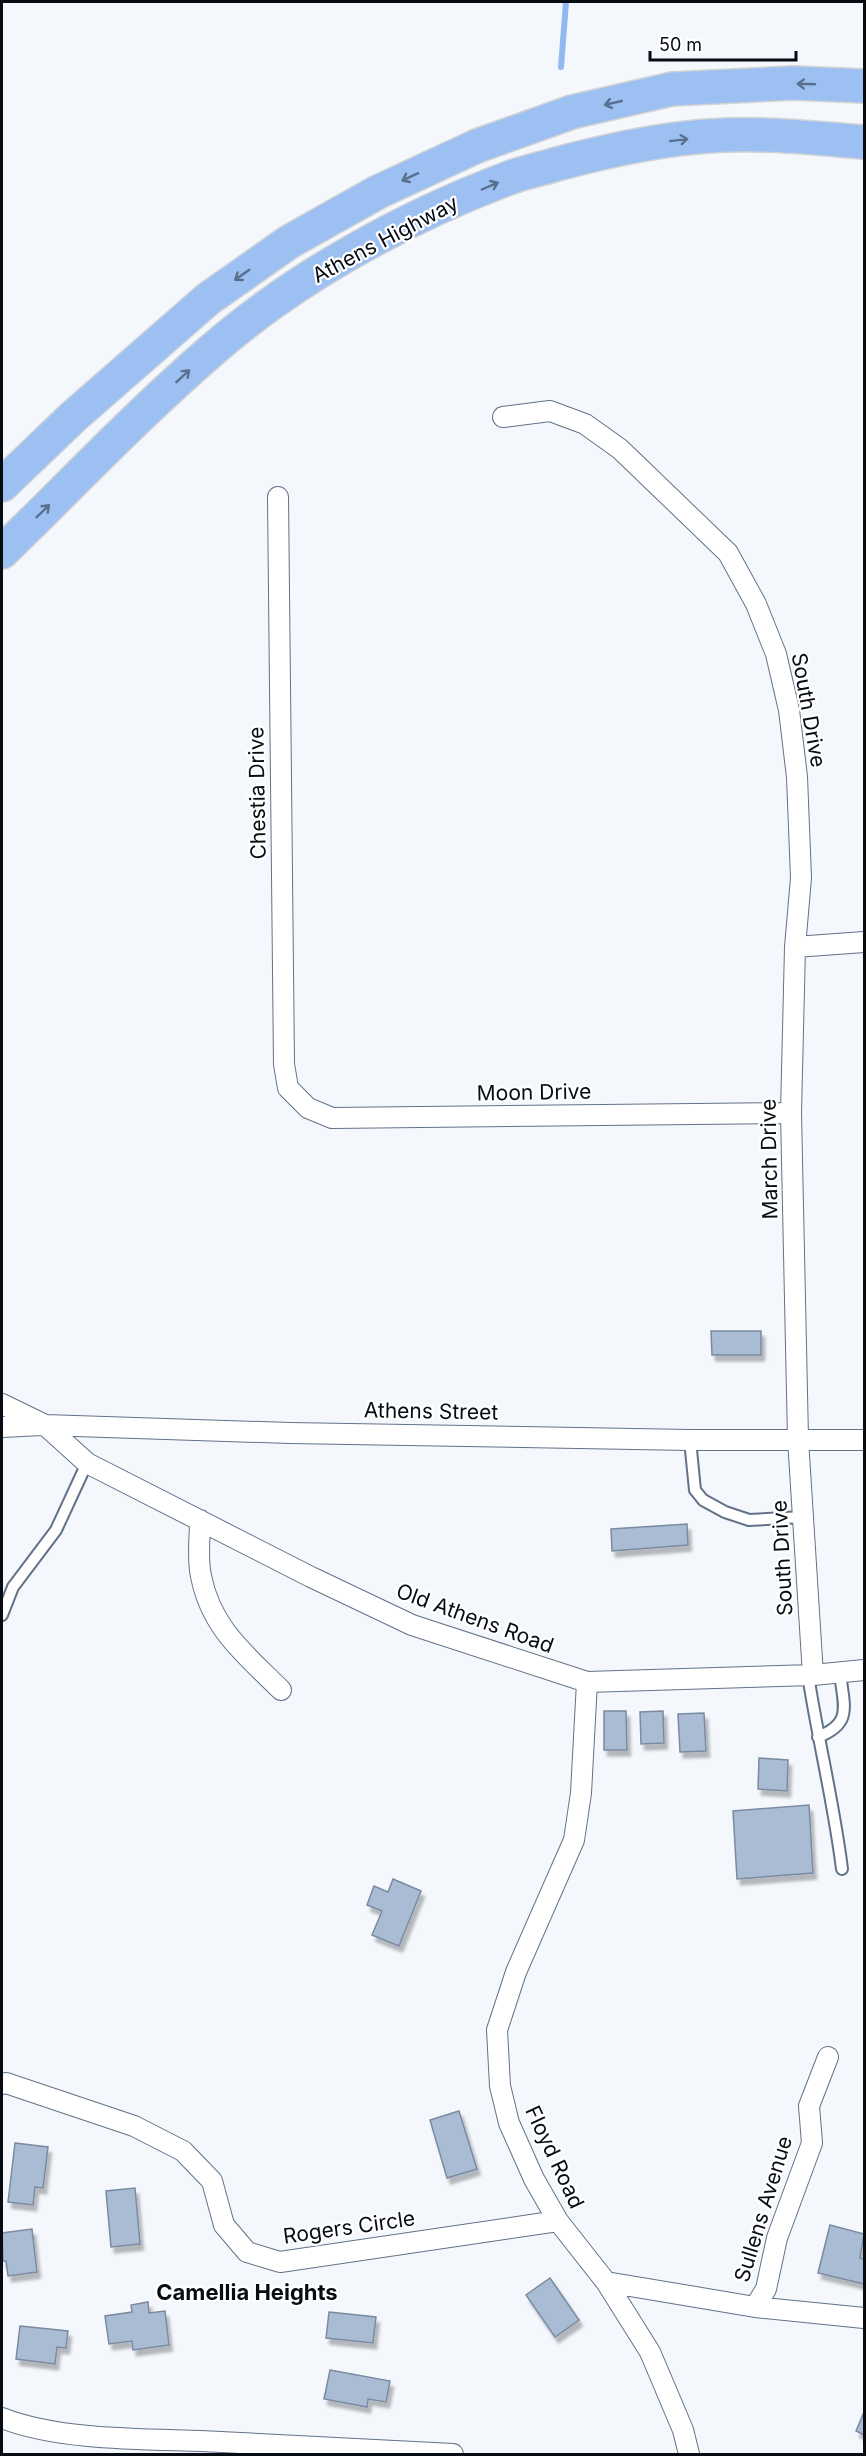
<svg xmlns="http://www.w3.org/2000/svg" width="866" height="2456" viewBox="0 0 866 2456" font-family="Inter,sans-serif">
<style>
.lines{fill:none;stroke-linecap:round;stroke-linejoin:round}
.stream{stroke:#92baf0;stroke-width:6}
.building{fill:#aabcd3;stroke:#7a8ba1;stroke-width:1.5;filter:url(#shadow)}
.service-casing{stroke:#627288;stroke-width:14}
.minor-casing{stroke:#627288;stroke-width:22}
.trunk-casing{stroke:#d2d3d5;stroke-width:36}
.service{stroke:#fff;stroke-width:10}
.minor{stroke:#fff;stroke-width:20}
.trunk{stroke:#9cc0f2;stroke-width:33}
.oneway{stroke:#596f8e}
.labels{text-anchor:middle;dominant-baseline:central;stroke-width:4.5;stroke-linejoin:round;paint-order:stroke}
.street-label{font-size:21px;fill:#070c14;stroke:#fff}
.neighbourhood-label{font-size:22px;font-weight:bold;fill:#070c14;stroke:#fff}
</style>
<defs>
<filter id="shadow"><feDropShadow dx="3.5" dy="6" stdDeviation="1.5" flood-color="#0004"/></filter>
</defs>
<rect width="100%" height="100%" fill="#f4f8fd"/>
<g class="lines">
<path class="stream" d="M561 67 566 2"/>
</g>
<path class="building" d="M711 1331H761V1355H712Z
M687 1524 688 1545 612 1551 611 1529Z
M604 1711H626L627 1750H604Z
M663 1711 664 1743 641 1744 640 1712Z
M704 1713 706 1751 680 1752 678 1714Z
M759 1758 788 1760 787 1791 758 1789Z
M809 1805 813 1873 737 1879 733 1811Z
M393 1879 421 1891 399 1946 372 1935 382 1911 367 1905 374 1886 388 1892Z
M459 2111 477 2169 447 2178 430 2120Z
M15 2143 48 2147 43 2188 35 2187 33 2205 8 2202Z
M135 2188 140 2244 111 2247 106 2191Z
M830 2225 864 2234 860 2258 864 2259V2284L818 2273Z
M32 2229 37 2272 8 2276 6 2261H3L2 2233Z
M550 2278 579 2320 555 2337 526 2295Z
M148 2302 149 2313 165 2311 169 2345 133 2350 132 2341 109 2344 105 2316 132 2312 131 2305Z
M329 2312 376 2317 373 2343 326 2338Z
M20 2326 68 2331 66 2348 57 2347 55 2364 16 2359Z
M330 2370 390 2381 386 2402 368 2399 367 2407 324 2399Z
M864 2412V2435L856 2431Z"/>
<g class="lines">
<defs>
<path id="service" d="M690 1440 695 1490 703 1500 725 1512 749 1520 803 1517
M2 1615 13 1587 56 1530 87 1463
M808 1675C818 1740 834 1804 842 1869
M818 1737C854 1723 843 1705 840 1672"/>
<path id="minor" d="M503 417 550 411 585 424 620 449 728 553 756 604 776 654 789 710 797 777 801 878 795 947 791 1113 798 1439 813 1675
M278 497 284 1064 288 1088 308 1108 332 1118 791 1113
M795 947 864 942
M2 1404 45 1425 290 1433 690 1440H864
M45 1425 87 1463 311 1577 412 1625 587 1682 813 1675 864 1670
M2 1427 42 1425
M200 1520C200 1538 197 1558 201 1576 211 1628 245 1654 281 1690
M587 1682 581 1793 574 1840 516 1972 497 2030 500 2086 509 2123 534 2179 558 2221 606 2282 650 2352 683 2430 689 2454
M2 2084 6 2083 134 2126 183 2151 212 2181 224 2225 247 2252 280 2262 558 2221
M606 2282 755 2307 864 2318
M755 2307 766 2289 777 2238 812 2143 809 2106 828 2057
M2 2418C58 2440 140 2439 201 2441 285 2445 369 2449 453 2454"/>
<path id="trunk" d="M2 485 73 417 208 299 289 242 378 192 477 146 572 112 672 89 794 83 864 86
M2 552C71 485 138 414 211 351 294 278 405 217 509 178 524 172 541 169 557 164 606 151 658 139 709 136 761 132 813 138 864 142"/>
</defs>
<use href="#service" class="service-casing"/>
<use href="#minor" class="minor-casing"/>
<use href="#trunk" class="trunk-casing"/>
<use href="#service" class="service"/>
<use href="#minor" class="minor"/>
<use href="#trunk" class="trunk"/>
</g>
<defs><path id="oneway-shaft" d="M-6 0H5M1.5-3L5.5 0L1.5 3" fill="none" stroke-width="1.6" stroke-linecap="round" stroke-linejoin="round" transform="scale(1.5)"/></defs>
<g class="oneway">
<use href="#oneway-shaft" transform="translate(806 84) rotate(-178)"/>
<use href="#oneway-shaft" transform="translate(613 103) rotate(167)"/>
<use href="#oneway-shaft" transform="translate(679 140) rotate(-7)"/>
<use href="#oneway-shaft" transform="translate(410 177) rotate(155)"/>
<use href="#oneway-shaft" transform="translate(490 186) rotate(-23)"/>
<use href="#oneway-shaft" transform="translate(242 275) rotate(145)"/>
<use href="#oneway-shaft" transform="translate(183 376) rotate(-43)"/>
<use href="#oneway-shaft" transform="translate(43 511) rotate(-44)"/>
</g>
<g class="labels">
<g class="street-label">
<text transform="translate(385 239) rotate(-28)">Athens Highway</text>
<text transform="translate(809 710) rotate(80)">South Drive</text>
<text transform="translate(257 793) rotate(-91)">Chestia Drive</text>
<text transform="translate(534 1092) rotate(-1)">Moon Drive</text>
<text transform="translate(769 1159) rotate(-91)">March Drive</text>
<text transform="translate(431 1411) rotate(1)">Athens Street</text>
<text transform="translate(782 1558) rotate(-93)">South Drive</text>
<text transform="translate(475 1618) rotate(20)">Old Athens Road</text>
<text transform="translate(555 2157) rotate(65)">Floyd Road</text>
<text transform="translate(763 2209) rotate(-73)">Sullens Avenue</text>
<text transform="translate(349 2227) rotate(-8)">Rogers Circle</text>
</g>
<g class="neighbourhood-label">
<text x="247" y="2292">Camellia Heights</text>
</g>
</g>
<rect width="866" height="2456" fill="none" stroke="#070c14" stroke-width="6"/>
<path d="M650 51v9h146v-9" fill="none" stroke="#070c14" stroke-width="3"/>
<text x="659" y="51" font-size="18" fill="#070c14" stroke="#ffffff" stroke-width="4.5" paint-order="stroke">50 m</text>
</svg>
